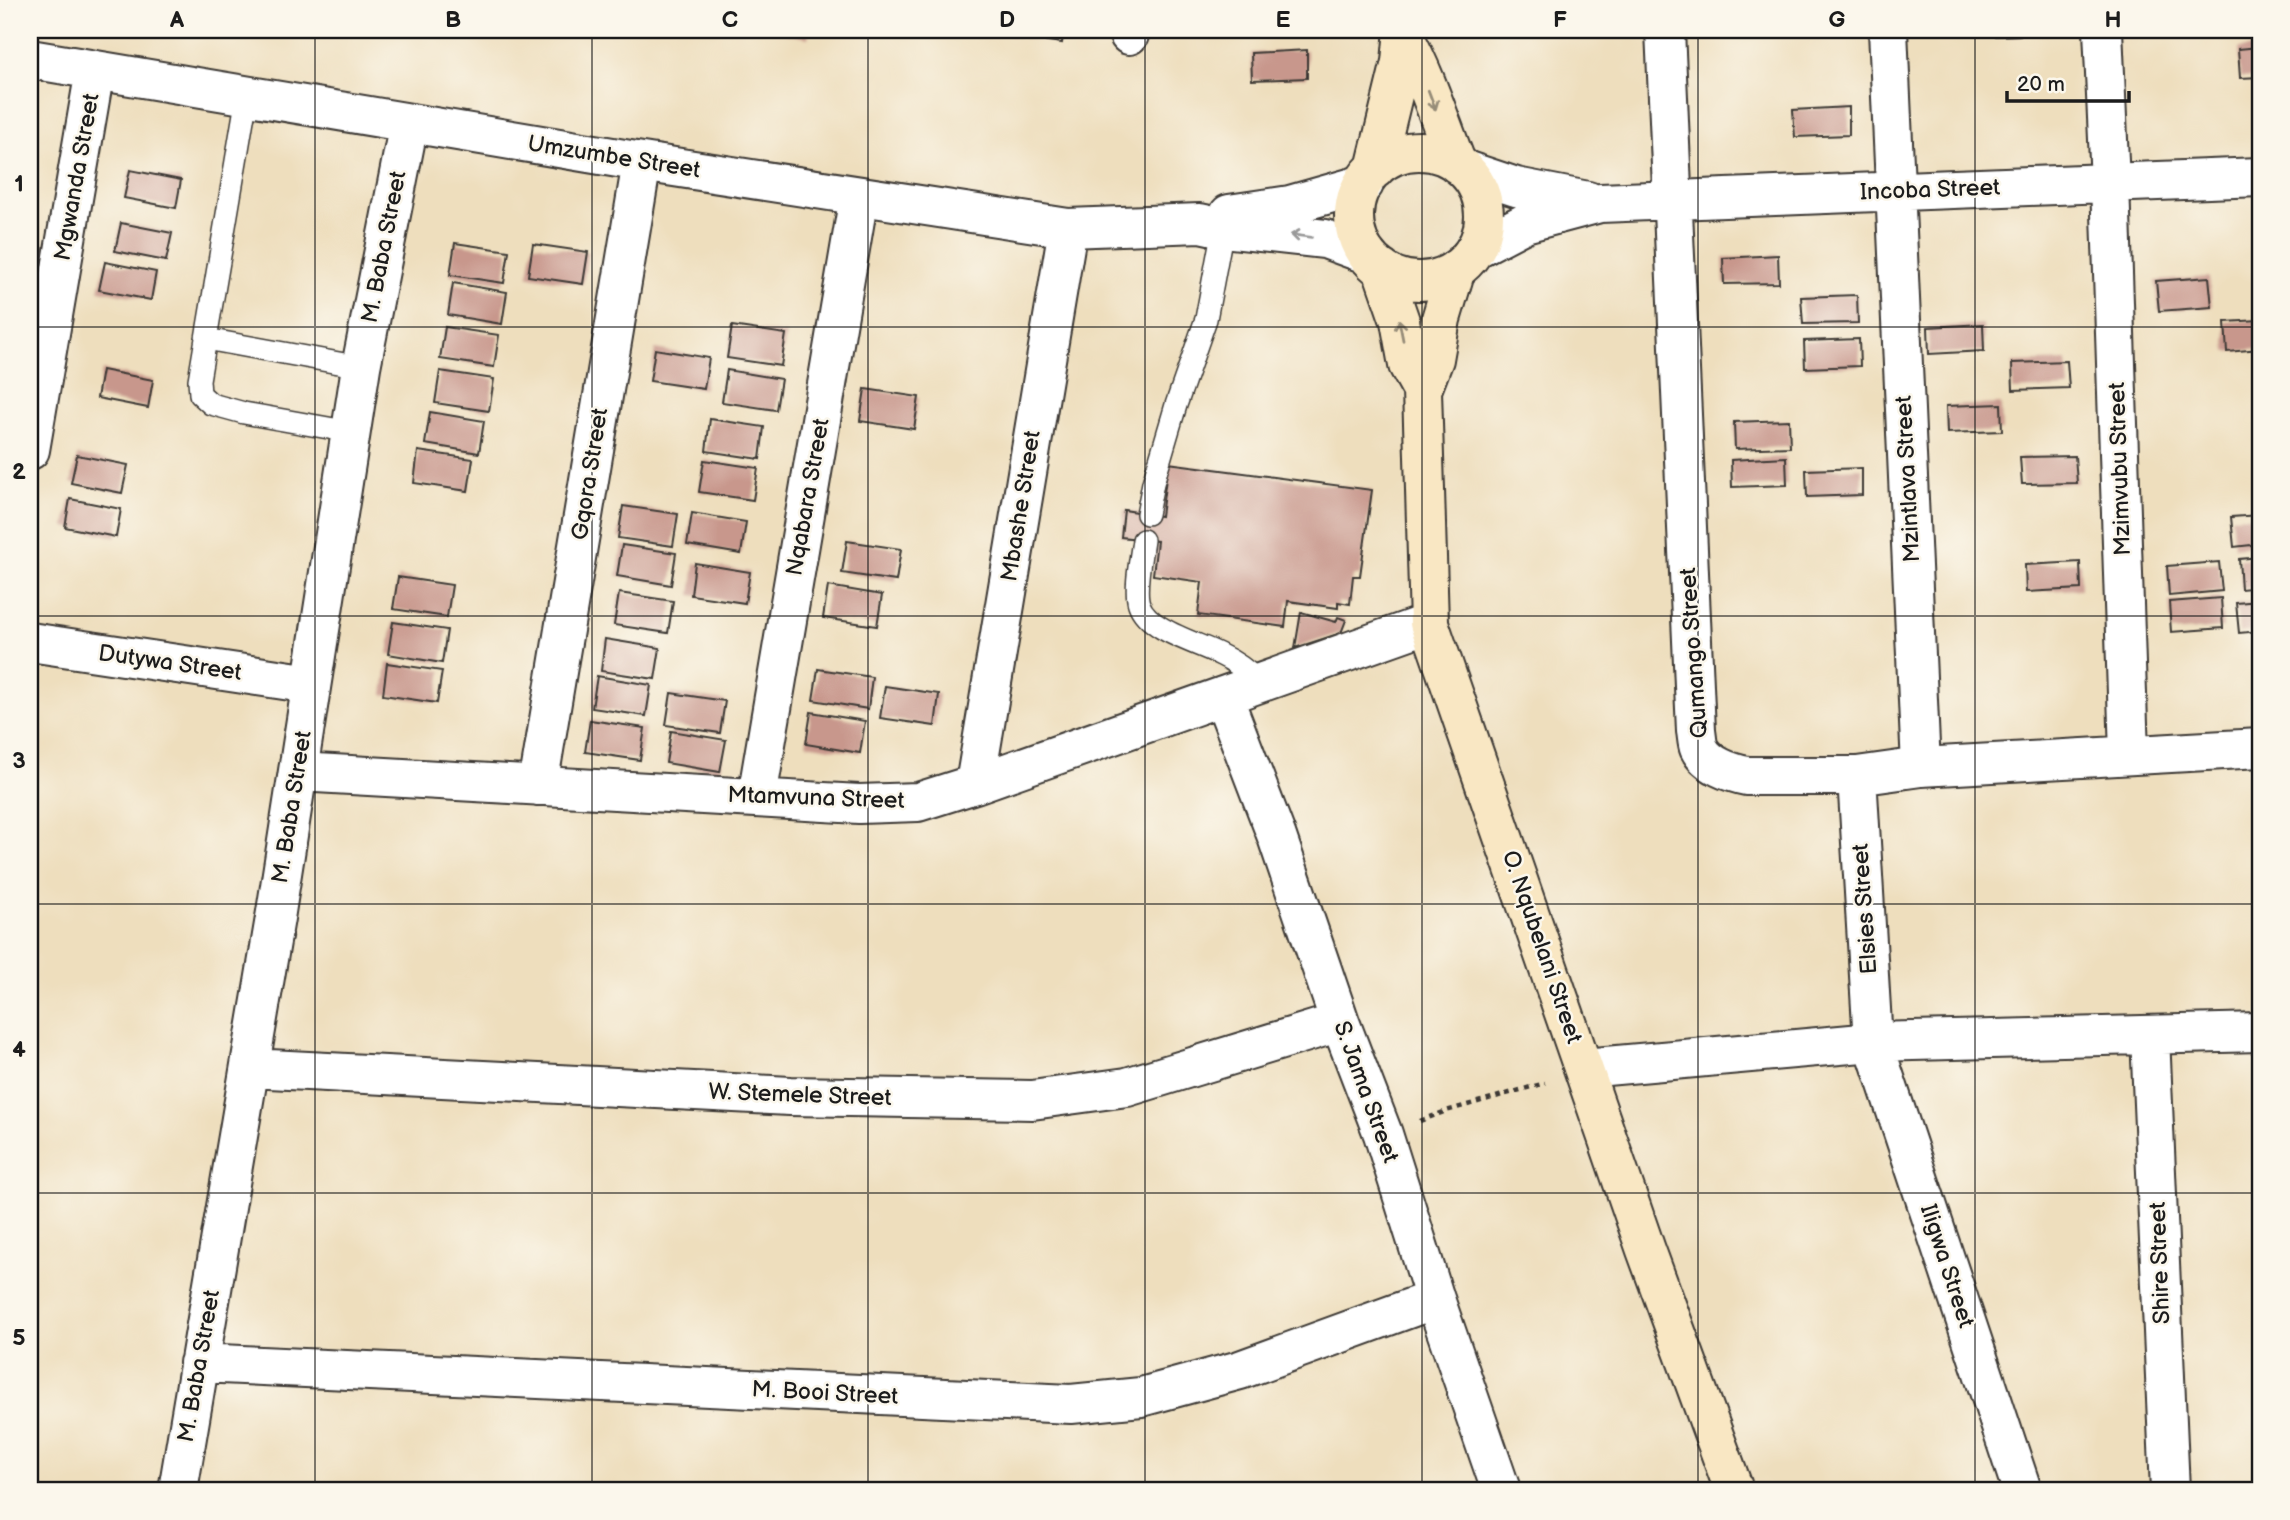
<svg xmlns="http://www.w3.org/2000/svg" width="2290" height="1520" viewBox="0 0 2290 1520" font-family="'Balsamiq Sans',sans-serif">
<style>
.building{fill:#c8978c}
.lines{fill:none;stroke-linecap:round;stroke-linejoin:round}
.lane-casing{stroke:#3c3934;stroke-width:24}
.street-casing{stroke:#3c3934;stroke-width:42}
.secondary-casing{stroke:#3c3934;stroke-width:42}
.path{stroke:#3c3934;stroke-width:4.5;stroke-dasharray:5 5;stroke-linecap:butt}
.lane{stroke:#fff;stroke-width:21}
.street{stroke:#fff;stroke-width:38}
.secondary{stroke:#f9e7c3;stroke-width:38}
.oneway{stroke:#968c78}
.oneway2{stroke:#999}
.grid{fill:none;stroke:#1c1c1c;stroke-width:2;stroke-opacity:0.55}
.labels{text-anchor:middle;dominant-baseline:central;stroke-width:5;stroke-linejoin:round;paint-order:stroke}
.street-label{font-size:23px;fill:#1c1c1c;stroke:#fbf7ec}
.neatline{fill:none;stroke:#1c1c1c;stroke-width:2.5}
.grid-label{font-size:23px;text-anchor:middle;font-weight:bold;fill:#1c1c1c}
</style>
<rect width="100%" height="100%" fill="#fbf7ec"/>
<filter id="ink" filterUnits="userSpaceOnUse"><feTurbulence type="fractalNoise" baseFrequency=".0143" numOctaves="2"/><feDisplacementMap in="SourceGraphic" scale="14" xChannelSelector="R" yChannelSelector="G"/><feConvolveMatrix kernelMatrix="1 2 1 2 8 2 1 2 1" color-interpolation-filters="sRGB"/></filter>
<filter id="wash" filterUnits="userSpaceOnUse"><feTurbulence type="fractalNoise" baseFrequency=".00686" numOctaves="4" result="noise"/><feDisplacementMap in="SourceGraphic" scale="28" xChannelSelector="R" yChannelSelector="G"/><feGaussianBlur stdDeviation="1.57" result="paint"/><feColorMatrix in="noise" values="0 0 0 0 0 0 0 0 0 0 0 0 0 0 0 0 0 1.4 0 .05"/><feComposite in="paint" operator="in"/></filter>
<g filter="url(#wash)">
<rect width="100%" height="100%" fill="#eedebd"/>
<g id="blocks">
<path class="building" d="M766 30H809L808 38Z
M1008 30H1064L1062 43 1008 35Z
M1996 30H2051V34L1996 36Z
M2260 47V77L2240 78 2238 49Z
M1307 50V78L1252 80 1251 53Z
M1849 107V135L1795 137 1793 110Z
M130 170 181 180 176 208 124 198Z
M121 223 172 233 166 261 115 251Z
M455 243 509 251 504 283 450 275Z
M533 244 588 252 583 284 528 276Z
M1778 255 1779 283 1724 284 1723 258Z
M105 262 156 272 151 300 99 290Z
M2209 277 2212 307 2159 311 2156 281Z
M453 283 507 292 502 324 448 315Z
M1857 295 1858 323 1803 324 1801 297Z
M2260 320V349L2227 352 2225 322Z
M1983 324 1984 351 1929 354 1928 327Z
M732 326 786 334 781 366 727 358Z
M445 327 499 335 494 367 440 359Z
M1859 339 1860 366 1805 368 1804 341Z
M655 349 709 358 704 389 650 381Z
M2067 361 2069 388 2013 390 2012 363Z
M102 370 153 380 148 408 97 398Z
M727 370 781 379 776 410 722 402Z
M440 371 494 379 489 411 435 403Z
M865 389 919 397 914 429 860 421Z
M2001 404 2002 431 1947 433 1946 406Z
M430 412 484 421 479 453 425 444Z
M710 419 764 427 760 459 706 451Z
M1789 420 1790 447 1735 449 1734 422Z
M418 451 473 459 468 491 414 483Z
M77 455 128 465 122 493 71 483Z
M2075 456 2077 483 2022 484 2020 457Z
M1786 457 1787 485 1732 487 1731 460Z
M704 460 758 468 753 500 699 492Z
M1168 463 1372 490 1360 576H1353L1350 604 1338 602V608L1288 601 1285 627 1198 615 1202 582 1153 575 1157 541 1121 537 1124 510 1161 516Z
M1862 468V495L1807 497 1806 470Z
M70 499 121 509 116 537 65 527Z
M623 506 678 514 673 546 618 538Z
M692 513 746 522 741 554 687 545Z
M2260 515V544L2234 547 2231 517Z
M847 541 901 549 896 581 842 573Z
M622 545 676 553 671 585 617 576Z
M2260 557V587L2241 589 2239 559Z
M2080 562 2081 589 2026 592 2025 565Z
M2219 562 2222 591 2169 596 2167 566Z
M695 563 750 572 745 603 691 595Z
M398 577 452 585 447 617 393 609Z
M828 586 882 595 877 626 823 618Z
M619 593 673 601 668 633 614 625Z
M2221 598 2223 628 2171 632 2169 602Z
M2260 601V631L2239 633 2236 603Z
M1301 612 1336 622 1338 617 1346 620 1341 633 1295 648Z
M393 622 447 630 442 663 388 654Z
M605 639 660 648 655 679 601 671Z
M387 663 442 671 437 703 383 695Z
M818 669 872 677 868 709 813 700Z
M597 676 651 685 646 716 592 708Z
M885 686 939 694 935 726 880 718Z
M671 693 725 701 720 733 666 725Z
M811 712 865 721 860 753 806 744Z
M590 720 645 728 640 760 585 752Z
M671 731 726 740 720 772 666 763Z"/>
</g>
</g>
<g filter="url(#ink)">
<use href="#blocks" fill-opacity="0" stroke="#3c3934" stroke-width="2"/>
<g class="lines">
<defs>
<path id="lane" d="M247 96 199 380 200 394 211 404 244 413 351 432
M206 339 361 367
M1147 514 1153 483 1176 405 1206 319 1223 228V220
M1143 540C1141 556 1134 589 1139 604 1148 631 1199 643 1221 655 1236 662 1248 671 1260 683"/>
<path id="street" d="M1665 30 1696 731C1697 736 1697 743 1699 748 1707 765 1731 773 1747 776H1857L1921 767 2260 748
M1888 30 1921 767
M2103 30 2110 183 2129 754
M1129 35 1130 30
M30 59 642 162 1068 228 1200 223 1223 228 1325 239 1366 254
M1465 170 1516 187 1588 201
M1229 214 1290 205 1364 184
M1475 249 1525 223 1600 203 2260 177
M30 450 95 70
M30 642 311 684
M1223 696 1277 837 1340 1022 1383 1134 1435 1299 1501 1490
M298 772 859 804 918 802 975 784 1429 623
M1857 776 1873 1042 2022 1490
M975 784 1068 228
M538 786 642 162
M757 797 859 196
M2150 1036 2170 1490
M250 1068 790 1096 1032 1100 1127 1087 1340 1022
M1584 1068 1873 1042 2260 1032
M199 1363 1071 1404 1141 1397 1240 1370 1435 1299
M178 1490 276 912 361 367 409 123"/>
<path id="secondary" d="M1405 38C1427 78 1440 122 1457 164
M1354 216a65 65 0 1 1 130 0a65 65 0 1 1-130 0Z
M1375 169 1401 62 1404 30
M1382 269 1400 321 1408 365 1422 390
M1456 269 1441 319 1434 359 1422 390 1429 623 1646 1250 1734 1490"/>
</defs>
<use href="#lane" class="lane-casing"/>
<use href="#street" class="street-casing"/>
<use href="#secondary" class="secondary-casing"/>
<path class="path" d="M1420 1121 1446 1111 1545 1083"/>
<use href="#lane" class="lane"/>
<use href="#street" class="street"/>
<use href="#secondary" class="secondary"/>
</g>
<defs><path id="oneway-shaft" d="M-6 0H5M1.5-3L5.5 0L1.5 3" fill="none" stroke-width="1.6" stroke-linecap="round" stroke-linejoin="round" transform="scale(1.75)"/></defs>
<g class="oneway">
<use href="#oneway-shaft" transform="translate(1432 100) rotate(69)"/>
<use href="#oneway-shaft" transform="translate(1401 330) rotate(-101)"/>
</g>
<use class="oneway2" href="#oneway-shaft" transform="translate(1301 236) rotate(-173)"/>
</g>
<path class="grid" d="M315 30V1490M592 30V1490M868 30V1490M1145 30V1490M1422 30V1490M1698 30V1490M1975 30V1490M30 327H2260M30 616H2260M30 904H2260M30 1193H2260"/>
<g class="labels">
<g class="street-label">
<text transform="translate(614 157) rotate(9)">Umzumbe Street</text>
<text transform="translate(77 177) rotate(-80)">Mgwanda Street</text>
<text transform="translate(1930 190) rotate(-2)">Incoba Street</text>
<text transform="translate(384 247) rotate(-79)">M. Baba Street</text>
<text transform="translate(2120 469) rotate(-92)">Mzimvubu Street</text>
<text transform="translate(590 474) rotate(-81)">Gqora Street</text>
<text transform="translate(1908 479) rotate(-93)">Mzintlava Street</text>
<text transform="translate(808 497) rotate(-80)">Nqabara Street</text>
<text transform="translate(1021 506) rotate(-81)">Mbashe Street</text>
<text transform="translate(1694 653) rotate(-94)">Qumango Street</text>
<text transform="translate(170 663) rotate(8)">Dutywa Street</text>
<text transform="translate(816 798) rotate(2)">Mtamvuna Street</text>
<text transform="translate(292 807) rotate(-81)">M. Baba Street</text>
<text transform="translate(1865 909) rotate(-94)">Elsies Street</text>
<text transform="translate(1542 947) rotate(71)">O. Nqubelani Street</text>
<text transform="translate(1366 1092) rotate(70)">S. Jama Street</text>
<text transform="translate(800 1095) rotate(2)">W. Stemele Street</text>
<text transform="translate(2160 1263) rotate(-92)">Shire Street</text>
<text transform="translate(1947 1266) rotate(72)">Iligwa Street</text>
<text transform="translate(199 1366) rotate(-80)">M. Baba Street</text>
<text transform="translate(825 1393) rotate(3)">M. Booi Street</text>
</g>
</g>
<rect width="2290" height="1520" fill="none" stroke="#fbf7ec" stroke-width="77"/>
<path d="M2007 91v10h122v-10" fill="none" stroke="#1c1c1c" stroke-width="3.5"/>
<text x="2017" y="91" font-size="21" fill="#1c1c1c" stroke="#fbf7ec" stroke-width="5" paint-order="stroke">20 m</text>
<rect x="38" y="38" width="2214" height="1444" class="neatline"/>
<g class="grid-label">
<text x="177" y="27">A</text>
<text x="453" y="27">B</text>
<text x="730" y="27">C</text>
<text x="1007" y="27">D</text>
<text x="1283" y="27">E</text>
<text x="1560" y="27">F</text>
<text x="1837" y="27">G</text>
<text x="2113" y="27">H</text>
<text x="19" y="191">1</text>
<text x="19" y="479">2</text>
<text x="19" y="768">3</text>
<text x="19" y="1057">4</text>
<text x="19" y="1345">5</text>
</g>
</svg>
